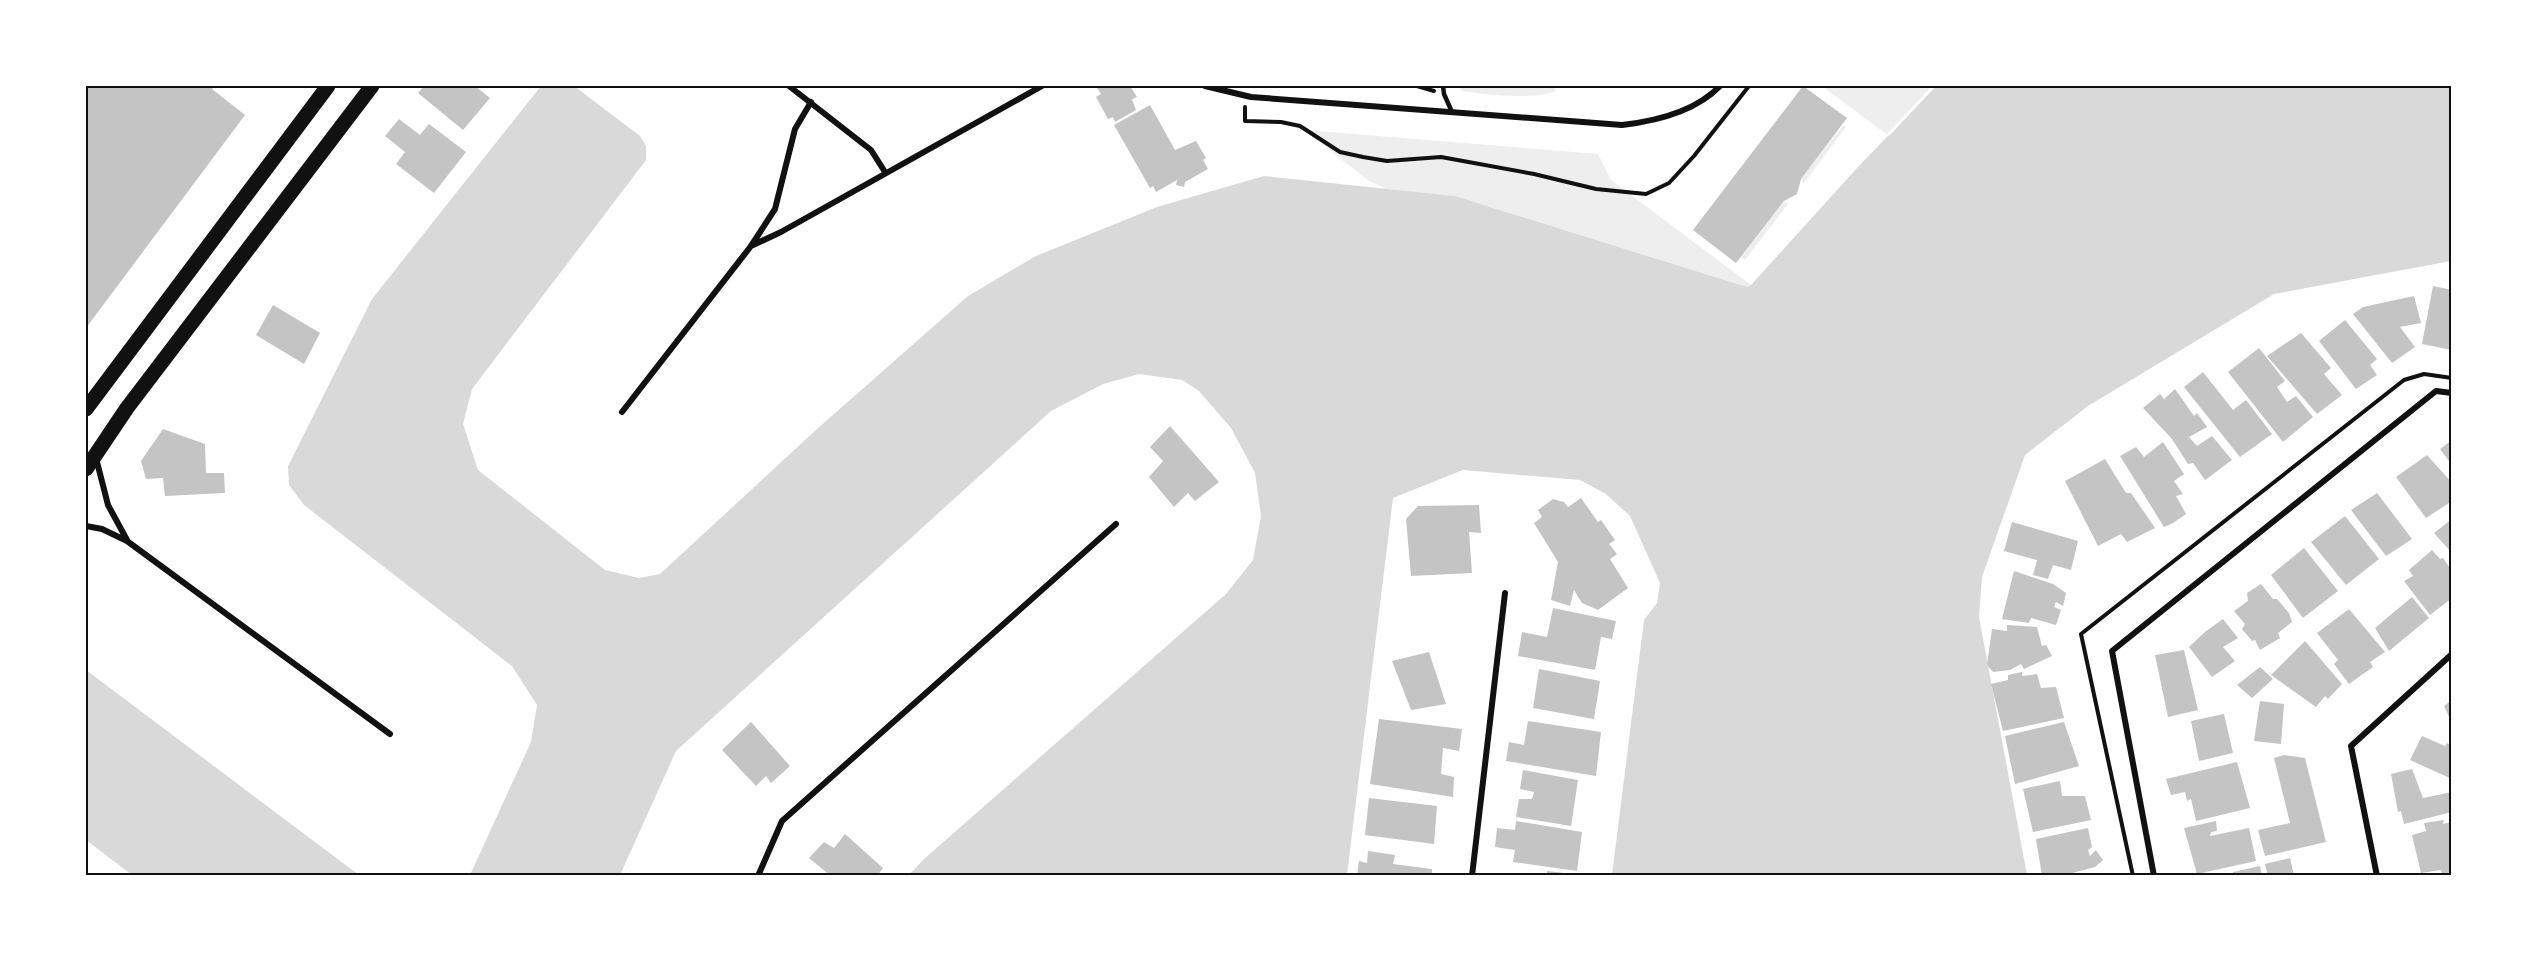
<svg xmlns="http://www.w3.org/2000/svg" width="2537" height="961" viewBox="0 0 2537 961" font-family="Helvetica,sans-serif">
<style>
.green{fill:#eee}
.water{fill:#d9d9d9}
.pier{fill:#fff}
.building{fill:#c4c4c4}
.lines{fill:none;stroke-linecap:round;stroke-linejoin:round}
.path{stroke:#111;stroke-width:4}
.service{stroke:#111;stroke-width:4.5}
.minor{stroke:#111;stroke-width:6}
.primary{stroke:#111;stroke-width:15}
.neatline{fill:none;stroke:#111;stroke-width:2}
</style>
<rect width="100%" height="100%" fill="#fff"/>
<path class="green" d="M1556 86 1555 91C1539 100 1478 95 1460 90L1462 87Z
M1822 86H1936L1889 136Z
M1843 125 1846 127 1804 183 1801 179Z
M1304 130 1598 154 1611 180 1751 285 1747 287 1455 196 1387 189 1369 181Z
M1784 202 1788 204 1745 260 1741 257Z"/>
<path class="water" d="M541 86H574L640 136 646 146V160L472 389 463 424 478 470 605 570 639 578 660 574 817 429 968 296 1036 256 1157 207 1264 176 1455 196 1747 287 1751 285 1857 168 1936 86H2451V261L2274 294 2088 406 2025 455 1982 577 1979 617 2027 875H1612L1644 620 1657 603 1660 583 1630 516 1606 494 1580 480 1463 470 1393 498 1347 875H909L924 859 1226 594 1253 560 1261 516 1255 473 1231 428 1199 391 1182 380 1139 374 1103 384 1051 411 676 751 620 875H470L531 742 537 705 512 666 304 505 289 485 288 466 372 299Z
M86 670 359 875H132L86 840Z"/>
<path class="pier" d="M1932 86H1936L1889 136 1887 134Z"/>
<path class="building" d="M86 86H215L212 89 245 115 86 328Z
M424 86H455L457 87 475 86 490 98 463 130 418 93Z
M1096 86H1130L1137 97 1132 99 1136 110 1115 122 1113 117 1108 119 1096 97 1101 94Z
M1803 86 1847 118 1801 179 1797 194 1784 201 1736 263 1693 230Z
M1150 105 1175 150 1196 141 1206 158 1203 160 1208 169 1185 182 1184 187 1176 185 1177 180 1156 192 1153 186 1150 188 1114 125Z
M399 119 420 135 429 124 466 152 434 193 396 164 405 152 385 136Z
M2433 286 2452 290V350L2422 344Z
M2414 296 2421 323 2400 327 2415 347 2392 363 2353 314 2363 307Z
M273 305 320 333 304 364 256 335Z
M2345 320 2377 359 2370 365 2377 375 2356 389 2319 341Z
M2301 333 2331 368 2324 374 2342 395 2317 414 2267 356Z
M2259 348 2285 381 2277 387 2287 402 2296 396 2313 417 2283 442 2228 372Z
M2203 372 2233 410 2246 400 2272 434 2240 457 2184 387Z
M2175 389 2194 416 2197 413 2207 427 2189 437 2197 446 2212 436 2232 460 2205 480 2193 463 2188 464 2172 439 2143 408 2160 394 2164 399Z
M1170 426 1219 482 1195 501 1188 493 1174 507 1149 477 1163 461 1150 447Z
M163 429 205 444 206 473H224L225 493 165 496 163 478 146 479 141 461Z
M2452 440V465L2440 449Z
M2163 442 2184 474 2174 481 2183 494 2176 496 2186 514 2173 523 2164 527 2120 456 2136 447 2144 457Z
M2427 455 2452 483V501L2426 518 2396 477Z
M2105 459 2126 493H2131L2155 528 2127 542 2121 534 2098 546 2065 481Z
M2377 493 2412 539 2386 556 2351 510Z
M1581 498 1598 522 1601 520 1615 540 1609 544 1617 554 1610 559 1628 588 1598 610 1582 603 1574 590 1570 606 1551 600 1558 562 1534 523 1542 517 1538 510 1553 499 1564 502 1568 507Z
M1479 505 1481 533 1469 532 1472 573 1411 576 1406 519 1418 506Z
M2345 516 2379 559 2346 585 2311 542Z
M2452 519V553L2434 533Z
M2012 522 2078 541 2071 570 2053 565 2048 579 2033 575 2037 560 2004 551Z
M2304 548 2338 591 2303 618 2271 575Z
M2432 550 2440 559 2443 558 2452 571V598L2430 615 2404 581 2413 576 2409 570Z
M2014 571 2053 584 2066 593 2063 606 2056 602 2054 607 2061 610 2056 625 2031 618 2029 623 2002 619Z
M2261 584 2273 599H2277L2289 613 2292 622 2278 633 2280 638 2260 650 2255 640 2252 641 2242 629 2245 624 2234 611 2248 601 2247 593Z
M2412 597 2429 618 2389 651 2375 628Z
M1553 608 1616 621 1612 639 1601 637 1595 670 1518 656 1522 632 1547 637Z
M2349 609 2385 652 2370 662 2373 667 2349 684 2334 664 2338 660 2317 633Z
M2223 619 2238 638 2223 647 2235 661 2212 677 2189 647 2206 631Z
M2007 625 2037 627 2042 646 2046 645 2052 656 2024 669 2021 664 2010 670 1993 672 1987 665 1992 629 2007 631Z
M2305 641 2342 684 2328 699 2325 696 2316 707 2271 675Z
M2184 650 2198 710 2168 717 2155 655Z
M1429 652 1446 704 1411 710 1392 661Z
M2260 667 2273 679 2252 698 2237 685Z
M1539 669 1600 681 1594 719 1533 708Z
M2022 672V676L2037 674 2041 688 2056 687 2064 718 2003 731 1991 684 2008 680V675Z
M2452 700V723L2444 706Z
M2260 701 2284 704 2281 744 2254 741Z
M2224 714 2233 753 2199 761 2191 721Z
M1379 719 1462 729 1459 751 1443 748 1441 774 1454 777 1453 797 1370 784Z
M1528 721 1601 732 1596 776 1506 761 1509 742 1524 745Z
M751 722 790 766 771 783 766 776 756 786 722 750Z
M2064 722 2079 766 2015 784 2005 736Z
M2422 736 2445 746 2447 743 2452 746V779L2410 760Z
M2284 755 2305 758 2326 842 2265 856 2258 830 2290 823 2274 758Z
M2237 762 2250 808 2196 821 2191 799 2187 801 2185 792 2171 795 2166 779Z
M2412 769 2423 798 2452 792V812L2404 824 2401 811 2398 812 2391 774Z
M1523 770 1578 780 1571 826 1516 817 1519 799H1532L1534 792 1520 789Z
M2060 781 2062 796H2085L2091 820 2033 832 2023 789Z
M1369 798 1437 806 1434 844 1365 835Z
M2444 820 2443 824 2452 822V872L2442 874 2441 870 2421 873 2412 835 2426 831 2424 823Z
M1516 821 1582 832 1577 871 1513 862 1515 850 1495 847 1497 828 1515 830Z
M2216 821 2217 831 2211 832 2210 836 2249 828 2256 861 2197 874 2184 828Z
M2088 828 2092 847 2088 850 2090 856 2096 850 2103 860 2095 867 2061 876H2042L2036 839Z
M845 834 883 868 877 876H831L809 858 824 842 834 848Z
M1368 851 1395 855 1393 864 1432 869V876H1357L1359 861 1367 863Z
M2290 858 2294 876H2268L2265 864Z
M2260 866 2262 876H2232L2233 872Z
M1547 871 1573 874V876H1547Z"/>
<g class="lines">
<path class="path" d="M1417 86 1434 91
M1245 107V121L1281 122 1300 126 1340 152 1363 157 1387 161 1441 157 1534 174 1596 189 1646 194 1669 183 1694 156 1749 86
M2133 876 2081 634 2404 380 2424 374 2452 378"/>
<path class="service" d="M1443 86 1444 94 1452 112"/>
<path class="minor" d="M789 86 871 150 885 172
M1205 86 1251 97 1622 125C1657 121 1695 112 1720 86
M751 246 781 232 1042 86
M622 412 751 246 775 209 795 129 811 102
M96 458 108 505 127 540
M86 526 102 529 127 541 390 734
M758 876 782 821 1116 524
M1472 876 1505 593
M2154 876 2112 651 2436 391 2452 393
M2377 876 2351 746 2452 654"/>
<path class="primary" d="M86 409 328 86
M86 469 127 408 372 86"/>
</g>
<rect width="2537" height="961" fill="none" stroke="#ffffff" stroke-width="174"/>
<rect x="87" y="87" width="2363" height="787" class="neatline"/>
</svg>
